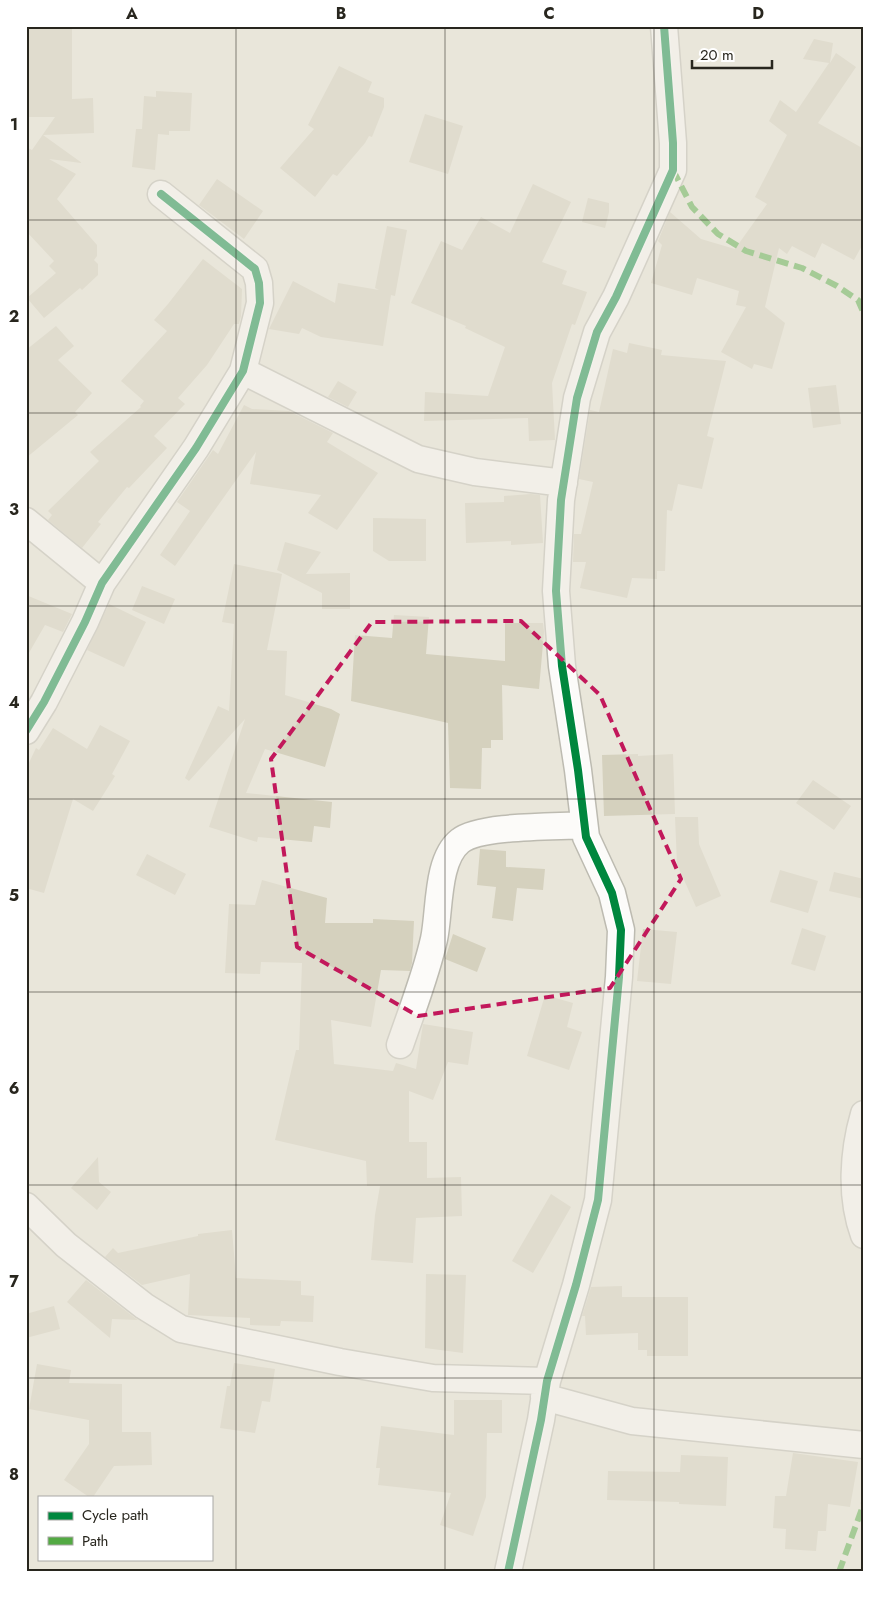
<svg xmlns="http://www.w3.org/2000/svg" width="890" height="1598" viewBox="0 0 890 1598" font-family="Jost,sans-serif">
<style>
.building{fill:#d5d1be}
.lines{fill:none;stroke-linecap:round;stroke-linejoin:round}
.minor-casing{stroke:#bdbbb1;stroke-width:29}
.minor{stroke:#fcfbf9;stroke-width:26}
.quiet{stroke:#53aa43;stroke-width:6;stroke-dasharray:12 6;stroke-linecap:butt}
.cycleway-casing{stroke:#fff;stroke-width:11}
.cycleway{stroke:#00873e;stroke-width:8}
.marked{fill:none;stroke:#c2185b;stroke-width:4;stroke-dasharray:10 6;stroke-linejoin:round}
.grid{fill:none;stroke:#28261e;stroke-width:1;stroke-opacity:0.55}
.neatline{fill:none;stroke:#28261e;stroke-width:2}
.grid-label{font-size:16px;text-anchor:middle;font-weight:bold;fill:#28261e}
</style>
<rect width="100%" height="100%" fill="#e9e6da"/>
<path class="building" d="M26 26H72V99L93 98 94 133 43 135 82 163 49 159 76 174 57 199 97 245V256L94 260 98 264V275L82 290 80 288 44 318 27 298 56 273 49 266 54 261 26 231V147L32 150 55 117H26Z
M814 39 833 43 830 63 836 53 856 67 818 123 864 149V242L854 260 822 243 815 258 792 246 787 254 779 248 765 307 785 323 772 369 754 364 752 369 721 352 746 307 736 305 739 291 697 278 692 295 651 283 662 245 658 241 670 212 701 239 735 249 767 204 755 197 787 135 769 121 780 100 796 112 829 63 803 59Z
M339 66 372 82 368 92 384 98V107L372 137 369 136 365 143 337 176 333 174 315 197 280 168 314 129 308 125Z
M156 91 192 93 190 131H169V135L158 134 155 170 132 167 136 129H142L144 96 156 97Z
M425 114 463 126 448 174 409 162Z
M217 179 263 211 244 239 199 205Z
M533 184 571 202 542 262 567 271 562 284 587 292 575 325 572 324 552 383 555 440 529 441 528 418 424 421 425 392 488 396 505 347 465 328 466 326 411 303 441 241 462 250 481 217 510 233Z
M588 198 609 203V212L605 228 582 222Z
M387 226 407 230 395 296 391 295 383 346 321 337 302 328 299 334 269 329 293 281 335 303 338 283 379 290 375 288Z
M203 259 242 289 241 316 239 324H234L207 365 178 398 185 404 154 436 167 448 129 488 127 487 98 522 101 524 82 548 48 520 52 515 48 511 99 461 90 452 141 407 140 406 144 401 121 381 167 331 154 320 168 304Z
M56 326 74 346 58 360 92 393 75 412 78 415 26 458V350Z
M629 343 662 350 661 355 726 361 707 436 714 438 702 489 678 484 672 511 667 510 665 571H657V579L632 578 627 598 580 588 586 562H573L574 534H581L593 482 579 479 590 410 599 412 613 349 627 353Z
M338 381 357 392 348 407 328 397Z
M836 385 841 424 813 428 808 388Z
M244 405 252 409 289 411 333 433 327 442 378 473 337 530 308 513 321 495 250 484 256 452 175 566 160 555 190 511 177 502 213 450 218 454Z
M531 494 540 495 543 543 511 545V541L466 543 465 503 504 502V496Z
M373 518 426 519V561H389L373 551Z
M285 542 321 552 306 574 350 573V609H322V593L277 570Z
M234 564 282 574 267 650 287 651 285 695 331 709 340 714 325 767 265 749 246 793 332 802 330 828 314 826 312 842 258 837 257 842 209 827 245 719 189 781 185 778 218 706 229 711 234 624 222 622Z
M142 586 175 599 164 624 132 610Z
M26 595 72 614 63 632 45 625 26 658Z
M109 604 146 622 124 667 87 650Z
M394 615 429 617 426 654 505 661V623H543L544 632 539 689 502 685 503 740H491V748H482L481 789 450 788 448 723 351 701 355 635 392 638Z
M100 725 130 741 112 774 115 776 93 811 73 799 44 893 26 888V769L36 748 39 750 53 728 87 749Z
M638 754V756L673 754 675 814 604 816 602 755Z
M813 780 851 806 834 830 796 803Z
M675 817H698L699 844 721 896 696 907 677 864Z
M480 849 506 851V867L545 869 543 890 517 888 513 921 492 918 496 887 477 885Z
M147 854 186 874 175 895 136 875Z
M780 870 818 881 808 913 770 902Z
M834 872 864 879V899L829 891Z
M262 880 327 898 325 923H373V919L414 921 412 963 410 971 381 970 371 1027 331 1020 334 1064 393 1071 396 1063 416 1069 423 1024 473 1032 468 1065 448 1062 433 1100 409 1091V1142H427V1178L461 1177 462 1216 416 1218 413 1263 371 1260 375 1215 380 1186H367L366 1161 275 1140 296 1050H299L302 963 261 962 260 974 225 973 229 904 255 905Z
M802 928 826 936 815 971 791 964Z
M643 929 677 932 671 984 637 981Z
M453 934 486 948 477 972 445 959Z
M545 995 573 1003 567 1027 582 1032 569 1070 527 1056Z
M98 1157 99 1182 111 1192 97 1210 71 1188Z
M551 1194 571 1207 533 1273 512 1261Z
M232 1230 236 1278 301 1281V1295L314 1296 313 1322 281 1321 280 1326 250 1325V1318L188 1315 190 1274 142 1285 105 1257 113 1248 118 1253 198 1236V1234Z
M426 1274 466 1275 463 1353 425 1348Z
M86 1280 135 1318 138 1320 112 1319 110 1338 67 1302Z
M622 1286V1297H688V1356H647V1350H638V1333L586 1335 585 1316H582L591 1287Z
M54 1306 60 1329 26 1338V1314Z
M234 1363 275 1369 270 1402 262 1401 255 1433 220 1428 227 1386H230Z
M37 1364 71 1370 69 1383 122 1384V1432H151L152 1465 114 1466 93 1497H89L64 1480 89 1444V1420L29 1409Z
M454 1400H502V1433H487L486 1497 473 1536 440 1525 451 1493 378 1485 380 1468H376L381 1426 454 1435Z
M793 1453 858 1462 850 1507 828 1504 826 1531H818L816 1551 785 1549 786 1529 773 1528 775 1496H786Z
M681 1455 728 1457 726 1506 679 1504V1502L607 1500 608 1471 680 1472Z"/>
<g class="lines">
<defs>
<path id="minor" d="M243 371 418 459 475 472 564 483
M26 521 102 583
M26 731 44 702 85 622 102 583 196 448 243 371 260 303 259 283 255 269 161 194
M400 1045C412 1010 426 975 434 939 440 912 436 860 460 841 480 825 556 827 584 825
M864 1114C853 1152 850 1197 864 1235
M26 1206 66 1245 144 1306 181 1329 340 1362 433 1378 547 1381
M544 1397 632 1421 864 1445
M508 1572 541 1420 547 1381 576 1285 598 1200 619 977 621 930 612 893 586 837 578 770 562 666 556 591 561 500 577 398 597 332 616 297 673 170V143L664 26"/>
</defs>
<use href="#minor" class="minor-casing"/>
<use href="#minor" class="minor"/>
<path class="quiet" d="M673 170 692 207 718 234 746 251 802 268 837 286 858 300 864 314
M839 1572 864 1503"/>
<defs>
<path id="cycleway" d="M26 731 44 702 85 622 102 583 196 448 243 371 260 303 259 283 255 269 161 194
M508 1572 541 1420 547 1381 576 1285 598 1200 619 977 621 930 612 893 586 837 578 770 562 666 556 591 561 500 577 398 597 332 616 297 673 170V143L664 26"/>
</defs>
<use href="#cycleway" class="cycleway-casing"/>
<use href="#cycleway" class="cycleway"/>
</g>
<path d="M0 0H890V1598H0ZM521 621 600 695 681 879 610 988 418 1016 297 947 271 759 372 622Z" fill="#e9e6da" fill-opacity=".55" fill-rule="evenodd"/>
<path class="marked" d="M521 621 600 695 681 879 610 988 418 1016 297 947 271 759 372 622Z"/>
<path class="grid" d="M236 26V1572M445 26V1572M654 26V1572M26 220H864M26 413H864M26 606H864M26 799H864M26 992H864M26 1185H864M26 1378H864"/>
<rect width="890" height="1598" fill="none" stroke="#ffffff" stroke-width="55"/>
<rect x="38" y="1496" width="175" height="65" fill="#ffffff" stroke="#a9a8a5"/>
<rect x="48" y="1512" width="25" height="8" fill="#00873e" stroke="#a9a8a5"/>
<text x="82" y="1520" font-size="15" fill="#28261e">Cycle path</text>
<rect x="48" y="1537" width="25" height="8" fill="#53aa43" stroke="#a9a8a5"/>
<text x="82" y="1546" font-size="15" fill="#28261e">Path</text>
<path d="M692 60v8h80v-8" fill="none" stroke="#28261e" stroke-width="2.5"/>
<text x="700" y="60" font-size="15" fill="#28261e" stroke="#ffffff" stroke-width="4" paint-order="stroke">20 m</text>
<rect x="28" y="28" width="834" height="1542" class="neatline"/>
<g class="grid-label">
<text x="132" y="19">A</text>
<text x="341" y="19">B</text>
<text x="549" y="19">C</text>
<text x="758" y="19">D</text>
<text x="14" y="130">1</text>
<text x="14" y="322">2</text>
<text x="14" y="515">3</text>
<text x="14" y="708">4</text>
<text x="14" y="901">5</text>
<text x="14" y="1094">6</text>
<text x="14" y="1287">7</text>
<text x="14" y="1480">8</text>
</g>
</svg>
